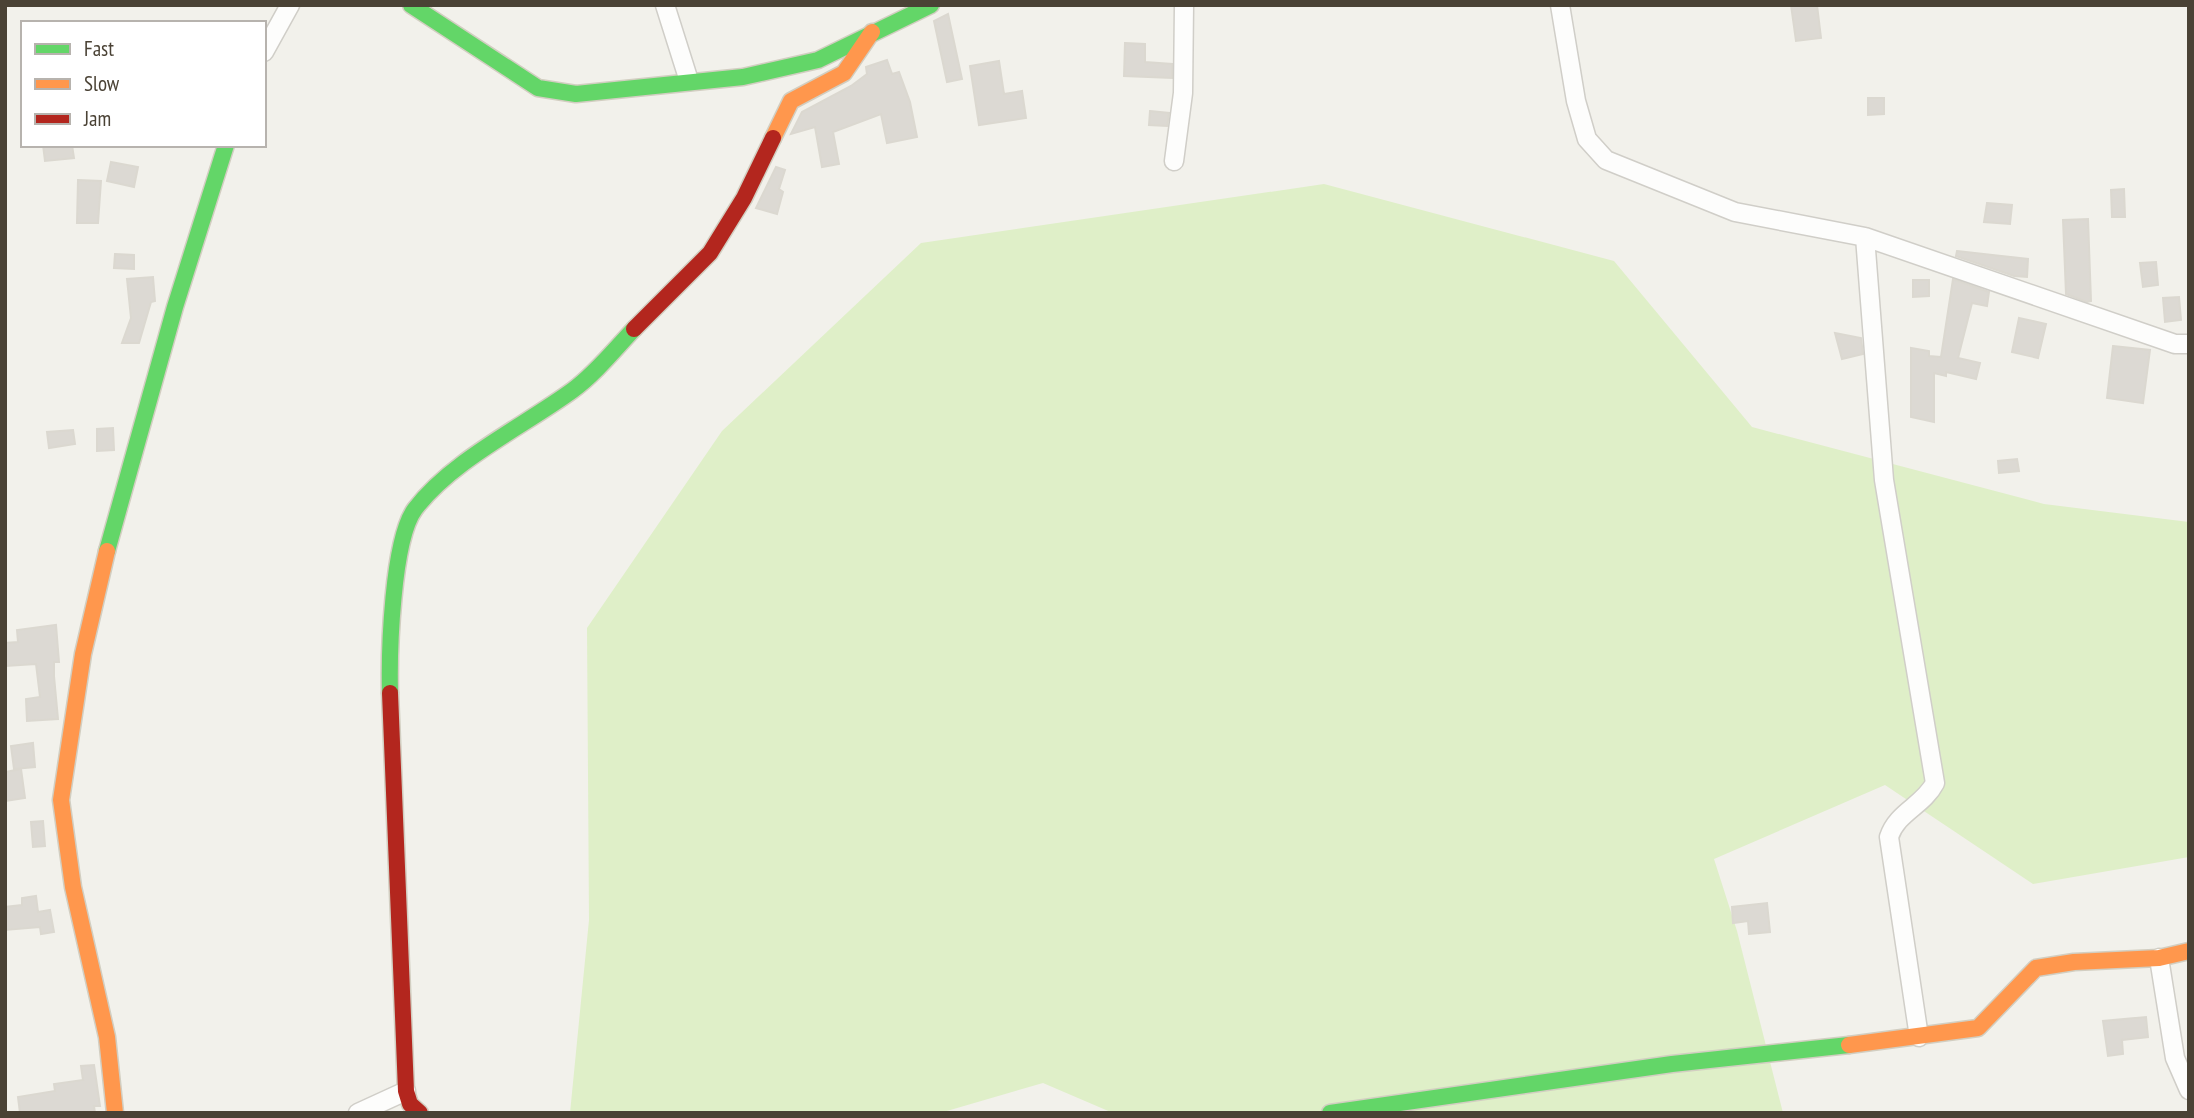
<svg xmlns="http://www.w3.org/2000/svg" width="2194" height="1118" viewBox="0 0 2194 1118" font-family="'PT Sans Narrow',sans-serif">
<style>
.green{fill:#dfefc8}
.building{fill:#dcd9d3;stroke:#dbd8d0;stroke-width:2}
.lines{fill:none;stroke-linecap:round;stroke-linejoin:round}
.street-casing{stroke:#d0cec8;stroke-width:21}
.fast-casing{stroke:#d2cec1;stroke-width:19}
.slow-casing{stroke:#d2cec1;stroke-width:19}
.jam-casing{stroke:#d2cec1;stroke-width:19}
.street{stroke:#fdfdfc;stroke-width:18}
.fast{stroke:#63d668;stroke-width:16}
.slow{stroke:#ff974d;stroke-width:16}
.jam{stroke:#b3261e;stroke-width:16}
</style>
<rect width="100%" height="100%" fill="#f2f1eb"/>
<path class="green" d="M1324 184 1614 261 1752 427 2044 504 2189 522V857L2033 884 1885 785 1714 859 1737 931 1783 1113H1113L1043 1083 940 1113H570L589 920 587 628 722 431 921 243Z"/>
<path class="building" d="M1791 5H1817L1821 38 1796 41Z
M948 14 962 79 947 82 934 21Z
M1125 43 1145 44V62L1172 64V78L1124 76Z
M887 60 892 74 899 72 910 102 917 137 887 143 881 114 833 132 839 164 822 167 815 127 791 134 802 112 851 86 867 74 866 67Z
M999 61 1004 94 1022 91 1026 118 979 125 970 66Z
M1868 98H1884V114L1868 115Z
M1150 111 1169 113 1167 126 1149 125Z
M43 145H72L74 158 45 161Z
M111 162 138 167 134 187 107 181Z
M776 167 785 170 779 189 783 192 777 214 756 208Z
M78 180 101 181 98 223H77Z
M2124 189 2125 217H2112L2111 190Z
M1987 203 2012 205 2010 224 1984 222Z
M2088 219 2091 301 2087 302 2066 294 2063 220Z
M1957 251 2028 259 2027 277 2014 276 1956 256Z
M115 254 134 255V269L114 268Z
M2156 262 2158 285 2143 287 2140 263Z
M153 277 155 301 151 302 139 343H122L131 318 127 279Z
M1953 279 1989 292 1987 306 1972 303 1958 358 1980 363 1976 379 1946 372V376L1934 373V422L1911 417V348L1929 351V356L1941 357Z
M1913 280H1929V296L1913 297Z
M2179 297 2181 320 2165 322 2163 298Z
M2019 318 2046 324 2038 358 2012 352Z
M1835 333 1861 338 1863 354 1842 359Z
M2113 346 2150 350 2143 403 2107 398Z
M113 428 114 450 97 451V429Z
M73 430 75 444 49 448 47 432Z
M2017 459 2019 471 1999 473 1998 461Z
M56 625 59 662H54V676L58 719 27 721 26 699 40 697 36 664 6 666 5 643 18 642 17 630Z
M33 743 35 767 14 769 11 746Z
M21 769 25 798 5 801V772Z
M43 821 45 846 33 847 31 822Z
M36 896 38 912 50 910 54 932 41 934 40 927 5 930V907L22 905V898Z
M1767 903 1770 932 1749 934 1748 921 1733 923 1732 907Z
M2146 1017 2148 1037 2122 1040 2123 1054 2108 1056 2103 1021Z
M94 1065 100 1106H94L95 1113H20L18 1097 55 1091 54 1084 83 1080 81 1066Z"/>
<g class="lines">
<defs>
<path id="street" d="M665 5 689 81
M1560 5 1576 101 1587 139 1606 160 1735 212 1865 237 2175 344H2189
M264 52 290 5
M1174 161 1183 93 1184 5
M1865 237 1884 480 1935 783C1923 806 1897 812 1889 837L1919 1037
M2159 958 2175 1058 2189 1090
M358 1113 406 1091"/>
<path id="fast" d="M411 5 538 88 576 94 743 77 818 60 931 5
M107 551 175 307 226 145
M390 693C389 653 392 540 415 509 452 460 524 426 573 390 596 373 615 349 634 329
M1330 1113 1672 1064 1849 1045"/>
<path id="slow" d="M773 138 791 101 844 73 872 32
M107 551 83 654 61 800 73 887 107 1037 115 1113
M1849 1045 1978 1028 2036 968 2074 962 2159 958 2189 951"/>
<path id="jam" d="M634 329 710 253 744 198 773 138
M390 693 406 1091 410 1104 420 1113"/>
</defs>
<use href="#street" class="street-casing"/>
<use href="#fast" class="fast-casing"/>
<use href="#slow" class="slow-casing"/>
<use href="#jam" class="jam-casing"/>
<use href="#street" class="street"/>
<use href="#fast" class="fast"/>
<use href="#slow" class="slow"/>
<use href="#jam" class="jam"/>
</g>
<rect width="2194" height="1118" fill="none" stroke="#4a4235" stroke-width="14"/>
<rect x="21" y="21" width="245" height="126" fill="#ffffff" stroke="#b7b3ae" stroke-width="2"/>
<rect x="35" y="44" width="35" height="10" fill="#63d668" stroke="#b7b3ae" stroke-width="2"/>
<text x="84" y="56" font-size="21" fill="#4a4235">Fast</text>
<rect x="35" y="79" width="35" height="10" fill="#ff974d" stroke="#b7b3ae" stroke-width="2"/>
<text x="84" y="91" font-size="21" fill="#4a4235">Slow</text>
<rect x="35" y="114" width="35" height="10" fill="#b3261e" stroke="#b7b3ae" stroke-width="2"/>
<text x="84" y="126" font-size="21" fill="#4a4235">Jam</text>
</svg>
